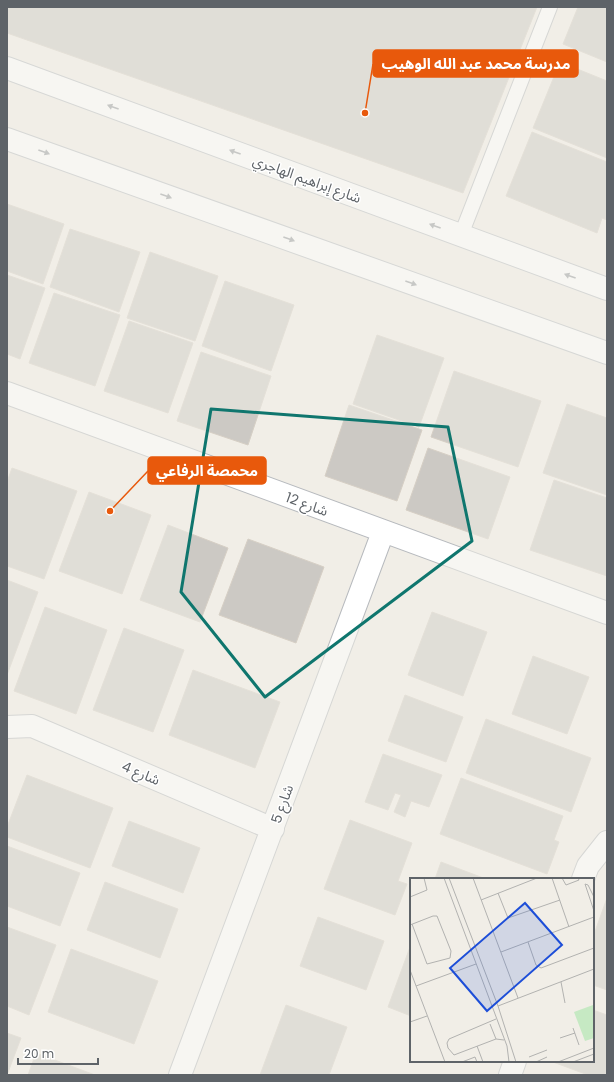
<svg xmlns="http://www.w3.org/2000/svg" width="614" height="1082" viewBox="0 0 614 1082" font-family="Poppins,'Noto Sans Arabic',sans-serif">
<style>
.building{fill:#ccc9c4;stroke:#d6cfc5}
.lines{fill:none;stroke-linecap:round;stroke-linejoin:round}
.service-casing{stroke:#b7babe;stroke-width:16}
.minor-casing{stroke:#b7babe;stroke-width:24}
.secondary-casing{stroke:#b8bcc1;stroke-width:24}
.service{stroke:#fff;stroke-width:14}
.minor{stroke:#fff;stroke-width:22}
.secondary{stroke:#fff;stroke-width:22}
.oneway{fill:#969a9d}
.marked{fill:none;stroke:#0f766e;stroke-width:3;stroke-linejoin:round}
.labels{text-anchor:middle;dominant-baseline:central;stroke-width:3;stroke-linejoin:round;paint-order:stroke}
.street-label{font-size:14px;fill:#5e6368;stroke:#fff}
.inset-road{fill:none;stroke:#b2b2b0;stroke-width:1}
.view{fill:#1d4ed8;fill-opacity:0.15;stroke:#1d4ed8;stroke-width:2}
.inset-edge{fill:none;stroke:#5e6368;stroke-width:2}
.leader{fill:none;stroke:#e8590c;stroke-width:1.5}
.callout-dot{fill:#e8590c;stroke:#fff;stroke-width:1.5}
.callout{fill:#e8590c;stroke:#e8590c;stroke-width:1.5}
.callout-label{font-size:15px;text-anchor:middle;font-weight:bold;fill:#fff}
</style>
<rect width="100%" height="100%" fill="#f1eee7"/>
<path class="building" d="M7 7H537L463 193 7 33Z
M578 7H607V62L563 44Z
M560 62 607 81V158L533 128Z
M532 132 607 162V220L602 218 597 233 506 196Z
M7 204 64 224 43 284 7 271Z
M70 229 140 252 119 312 50 287Z
M150 252 218 276 195 341 127 318Z
M7 275 45 288 20 359 7 354Z
M225 281 294 305 271 371 202 346Z
M54 293 120 315 95 386 29 363Z
M129 321 193 343 168 413 104 391Z
M377 335 444 358 419 427 353 404Z
M201 352 271 376 248 445 177 421Z
M454 371 541 401 518 467 431 437Z
M567 404 607 418V495L543 473Z
M349 405 422 430 397 501 325 476Z
M428 448 510 477 488 539 406 510Z
M12 468 77 491 44 579 7 566V482Z
M554 480 607 498V576L530 550Z
M89 492 151 515 122 594 59 571Z
M168 525 228 548 200 622 140 600Z
M248 539 324 567 296 643 219 615Z
M7 580 38 592 7 675Z
M45 607 107 630 76 714 14 691Z
M432 612 487 632 463 696 408 675Z
M124 628 184 650 153 732 93 710Z
M533 656 589 677 567 734 512 714Z
M193 670 280 702 255 768 169 735Z
M405 695 463 717 446 762 388 741Z
M486 719 591 758 571 812 466 773Z
M383 754 442 775 429 807 411 801 405 817 394 812 401 795 395 793 388 810 365 802Z
M27 775 113 808 90 868 7 837V827Z
M461 778 563 816 554 840 559 842 547 874 440 834Z
M350 820 412 843 398 881 407 884 395 915 324 889Z
M129 821 200 848 183 893 112 866Z
M7 846 80 873 60 926 7 906Z
M441 862 486 879H435Z
M105 882 178 909 160 958 87 930Z
M607 898V990L593 985V937Z
M318 917 384 941 366 990 300 966Z
M7 927 56 945 29 1015 7 1006Z
M410 947 411 948V1016L388 1007Z
M71 949 158 981 134 1044 48 1012Z
M286 1005 347 1027 329 1075H260Z
M593 1010 607 1015V1075H588L553 1062 593 1061Z
M7 1033 21 1038 7 1075Z
M36 1053 95 1075H28Z"/>
<g class="lines">
<defs>
<path id="service" d="M461 235 550 7"/>
<path id="minor" d="M7 393 607 613
M7 727 32 726 273 829
M583 879 588 866 607 842
M180 1075 383 532
M510 1075 515 1061"/>
<path id="secondary" d="M7 68 607 289
M7 139 607 353"/>
</defs>
<use href="#service" class="service-casing"/>
<use href="#minor" class="minor-casing"/>
<use href="#secondary" class="secondary-casing"/>
<use href="#service" class="service"/>
<use href="#minor" class="minor"/>
<use href="#secondary" class="secondary"/>
</g>
<defs><path id="oneway-solid" d="M-6-.8H1V-3.2L6.5 0L1 3.2V.8H-6Z"/></defs>
<g class="oneway">
<use href="#oneway-solid" transform="translate(113 107) rotate(-160)"/>
<use href="#oneway-solid" transform="translate(44 152) rotate(20)"/>
<use href="#oneway-solid" transform="translate(235 152) rotate(-160)"/>
<use href="#oneway-solid" transform="translate(166 196) rotate(20)"/>
<use href="#oneway-solid" transform="translate(435 226) rotate(-160)"/>
<use href="#oneway-solid" transform="translate(289 239) rotate(20)"/>
<use href="#oneway-solid" transform="translate(570 276) rotate(-160)"/>
<use href="#oneway-solid" transform="translate(411 283) rotate(20)"/>
</g>
<path d="M0 0H614V1082H0ZM211 409 448 427 472 541 265 697 181 592Z" fill="#f1eee7" fill-opacity=".55" fill-rule="evenodd"/>
<path class="marked" d="M211 409 448 427 472 541 265 697 181 592Z"/>
<g class="labels">
<g class="street-label">
<text transform="translate(307 179) rotate(20)">شارع إبراهيم الهاجري</text>
<text transform="translate(307 504) rotate(20)">شارع 12</text>
<text transform="translate(141 773) rotate(23)">شارع 4</text>
<text transform="translate(282 804) rotate(-70)">شارع 5</text>
</g>
</g>
<g transform="translate(410 878)">
<rect width="184" height="184" fill="#f1eee7"/>
<path d="M183 127 184 160 175 163 164 134Z" fill="#c6e9c3"/>
<path class="inset-road" d="M34 0 97 168 99 184M39 0 88 128 106 184M63 0 108 120M142 0 159 49M152 0 156 7 169 2 168 0M88 15 98 40 150 22M0 19 17 12 14 0M184 19 178 7 175 6 184 33M71 22 127 0M0 47 23 38H27L41 73 40 80 17 86 2 46M118 64 126 87 131 90 184 70M91 74 184 39M0 92 35 184M151 104 155 125M6 108 66 86M88 128 184 91M86 141 39 161 37 165 38 170 44 177 86 161 94 162M0 144 17 138M80 146 86 161M163 150 169 167M150 160 165 155M67 168 73 184M119 179 137 172M52 184 65 179 67 184M126 184 137 179M148 184 184 170M163 184 184 176"/>
<path class="view" d="M115 25 152 67 77 133 40 90Z"/>
<rect width="184" height="184" class="inset-edge"/>
</g>
<path class="leader" d="M365 113L373 64M110 511L148 471"/>
<g class="callout-dot">
<circle cx="365" cy="113" r="4"/>
<circle cx="110" cy="511" r="4"/>
</g>
<g class="callout">
<rect x="373" y="50" width="205" height="27" rx="4"/>
<rect x="148" y="457" width="118" height="27" rx="4"/>
</g>
<g class="callout-label">
<text x="476" y="69">مدرسة محمد عبد الله الوهيب</text>
<text x="207" y="476">محمصة الرفاعي</text>
</g>
<rect width="614" height="1082" fill="none" stroke="#5e6368" stroke-width="16"/>
<path d="M18 1058v6h80v-6" fill="none" stroke="#5e6368" stroke-width="2"/>
<text x="24" y="1058" font-size="12" fill="#5e6368" stroke="#ffffff" stroke-width="3" paint-order="stroke">20 m</text>
</svg>
